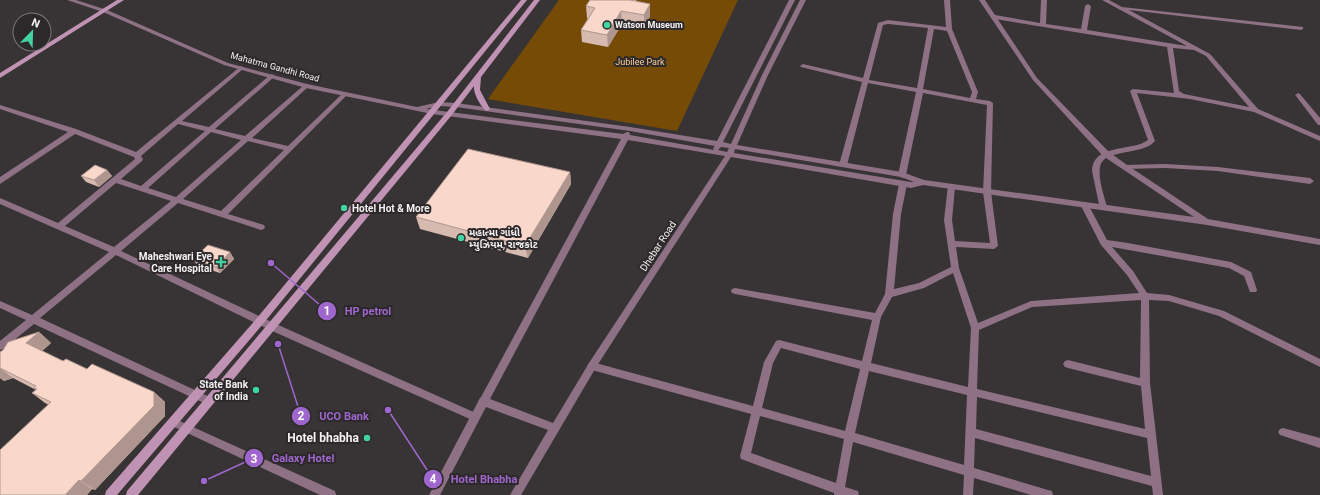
<svg xmlns="http://www.w3.org/2000/svg" width="1320" height="495" viewBox="0 0 1320 495" font-family="Roboto,'Noto Sans Gujarati',sans-serif">
<style>
.green{fill:#764b05}
.lines{fill:none;stroke-linecap:round;stroke-linejoin:round}
.minor{fill:#8e7185;fill-rule:evenodd}
.tertiary{fill:#8e7185;fill-rule:evenodd}
.secondary{fill:#c092b3;fill-rule:evenodd}
.wall{fill:#d6b9af}
.shaded-wall{fill:#ae968e}
.building{fill:#f9d7cb;stroke:#ae968e}
.poi-dot{fill:#41d4a1;stroke:#2d292a;stroke-width:1.5}
.labels{text-anchor:middle;dominant-baseline:central;stroke-width:4;stroke-linejoin:round;paint-order:stroke}
.far-poi-label{font-size:9px;font-weight:bold;fill:#f4f1f2;stroke:#2d292a;text-anchor:start}
.far-park-label{font-size:9px;fill:#fad09e;stroke:#2d292a}
.far-street-label{font-size:9px;fill:#f4f1f2;stroke:#2d292a}
.poi-label{font-size:10px;font-weight:bold;fill:#f4f1f2;stroke:#2d292a;text-anchor:start}
.street-label{font-size:10px;fill:#f4f1f2;stroke:#2d292a}
.near-poi-label{font-size:12px;font-weight:bold;fill:#f4f1f2;stroke:#2d292a;text-anchor:end}
.leader{fill:none;stroke:#9f67ce;stroke-width:1.5}
.callout-dot{fill:#9f67ce;stroke:#2d292a;stroke-width:1.5}
.mark-label{font-size:12px;text-anchor:middle;font-weight:bold;fill:#fff}
.callout-label{font-size:11px;text-anchor:middle;font-weight:bold;fill:#9f67ce;stroke:#2d292a;stroke-width:4;stroke-linejoin:round;paint-order:stroke}
</style>
<rect width="100%" height="100%" fill="#383334"/>
<path class="green" d="M559 0H738L677 131 488 99Z"/>
<g class="lines">
<path class="minor" d="M944 0H950L952 29 978 92 976 99 990 101 993 103 991 192 998 246 994 249 956 247 959 268 978 323 1031 301 1139 293 1127 275 1101 245 1081 206 1085 203 1088 204 1107 240 1128 243 1231 262 1251 272 1257 290 1256 292H1250L1244 276 1229 268 1112 247 1133 271 1147 293 1169 295 1224 311 1320 359V367L1219 316 1169 301 1149 300 1150 383 1163 495H1153L1152 486 975 438 974 468 1048 490 1052 491 1053 495H1031L974 478 973 495H963L964 475 853 442 845 487 858 491 859 495H834V493L741 459 740 456 751 414 592 370 589 369 587 366 589 363 592 362 753 406 764 362 776 341 779 340 862 361 872 320 735 294 732 293 731 291 732 289 735 288 875 313 885 294 893 214 899 184 903 181 907 184 901 214 894 289 919 283 951 267 944 220 948 185 951 184 955 187 952 220 955 241 990 243 983 192 987 105 923 93 906 175 902 178 898 175 916 92 868 83 847 165 843 167 839 165 862 82 801 67 800 66 803 64 863 78 878 23 888 20 946 27ZM888 24 928 28 917 88 869 80 883 25ZM934 29 947 31 972 92 970 98 923 89ZM953 273 971 328 968 387 871 363 881 317 892 297 924 288ZM1141 300 1140 378 1068 360 1065 361 1063 364 1065 367 1068 368 1141 386 1145 429 977 389 979 330 1032 307ZM781 348 860 369 845 431 762 408 773 363ZM869 371 967 395 964 465 855 433ZM977 397 1147 438 1151 476 976 429ZM760 416 844 439 836 483 751 453Z
M1041 0H1047L1046 24 1081 29 1085 6 1088 4 1091 6 1087 30 1187 46 1102 0H1109L1122 7 1303 27V29L1301 30 1129 10 1210 54 1258 109 1320 136V141L1254 112 1190 99 1137 93 1155 141C1143 156 1103 148 1100 167 1098 180 1104 195 1107 207L1103 210 1100 209 1092 171C1093 143 1132 152 1148 140L1130 91 1133 89 1174 93 1167 47 995 19 992 17 995 15 1040 23ZM1173 48 1194 50 1206 56 1249 107 1184 94 1179 91Z
M241 66 244 68 243 69 182 121 209 127 270 75 272 74 275 76 274 77 215 129 245 136 304 85H308V87L252 138 288 146 343 93 345 92 348 94 228 214 264 225 265 227 264 229 261 230 178 203 121 251 276 324 478 414 480 417 478 420 475 421 472 420 270 330 116 255 40 318 212 398 214 401 212 404 209 405 206 404 34 324 3 349 0 350V341L26 320 0 308V301L32 315 109 252 0 204V198L58 223 135 159 134 157 75 134 0 184V177L68 132 0 109V105L76 129 136 152ZM178 124 205 131 141 186 121 179 142 161 143 159 141 156ZM211 132 241 140 176 197 148 188ZM248 141 284 150 221 211 183 199ZM116 183 171 201 114 247 65 226Z
M1298 93 1300 94 1320 118V125H1318L1296 96 1295 95Z
M1165 164 1218 167 1310 178 1314 181 1310 184 1218 171 1165 168 1124 169 1120 167 1124 165Z
M173 418 335 491 336 495H320L170 425 168 422 170 419Z
M1283 428 1320 438V448L1280 435 1278 432 1280 429Z"/>
<path class="tertiary" d="M67 0H76L107 10 228 63 307 84 417 107 439 102 456 103 630 127 717 141 789 0H795L723 142 731 144 762 75 800 0H806L768 75 737 145 902 172 924 180 1194 217 1103 156 1033 80 979 0H985L1037 78 1109 152 1127 165 1208 219 1320 239V245L1207 225 923 185 911 188 731 157 595 369 521 495H510L548 430 486 407 440 495H429L480 398 481 397 621 139 432 114 306 88 224 65 103 12ZM439 106 456 107 630 131 715 146 713 148 714 150 630 135 629 132H627L623 134 426 109ZM628 140 725 156 589 363 553 423 490 399ZM721 147 729 148 727 152 718 150ZM735 149 901 177 914 182H911L734 153Z"/>
<path class="secondary" d="M117 0H124L0 78V73Z
M521 0H527L263 324 117 495H105L106 491 257 318Z
M534 0H540L481 77 480 90 490 109 489 110 487 111C481 108 473 93 474 86L451 116 138 495H126L127 491 447 112Z"/>
</g>
<path class="wall" d="M590 0H637L636 1 650 4V16L644 27 622 24 608 47 582 42 581 30 588 19 587 18 586 6Z
M107 170 112 176 99 187 86 182 81 176Z
M570 172 571 184 528 258 420 229 416 217Z
M230 252 234 259 220 273 198 266 193 259Z
M39 332 51 343 42 351 63 361 154 392 165 402V416L95 490 92 489 87 495H0L49 405 45 403 32 393 36 390 13 378 4 381 0 378V352Z"/>
<path class="shaded-wall" d="M650 4V16L644 27V15Z
M621 11 622 24 608 47 607 35Z
M107 170 112 176 99 187 94 180Z
M570 172 571 184 528 258 525 246Z
M230 252 234 259 220 273 216 267Z
M39 332 51 343 39 354 26 343Z
M0 368 13 378 4 381 0 378Z
M154 392 165 402V416L95 490 81 481Z
M79 480 92 489 87 495H65Z"/>
<path class="building" d="M590 0H630L650 4 644 15 621 11 607 35 581 30 595 8 586 6Z
M468 149 570 172 525 246 416 217Z
M95 165 107 170 94 180 81 176Z
M208 245 230 252 216 267 193 259Z
M39 332 26 343 63 361 66 359 87 369 92 364 154 392V406L81 481 79 480 65 495H0V450L51 402 32 393 37 389 34 388 36 386 0 368V352L3 350 8 342Z"/>
<g class="poi-dot">
<circle cx="607" cy="25" r="4"/>
<circle cx="344" cy="208" r="4"/>
<circle cx="461" cy="238" r="4"/>
<path d="M219 256h4v4h4v4h-4v4h-4v-4h-4v-4h4z"/>
<circle cx="256" cy="390" r="4"/>
<circle cx="367" cy="438" r="4"/>
</g>
<g class="labels">
<g class="far-poi-label">
<text x="615" y="25">Watson Museum</text>
</g>
<g class="far-park-label">
<text x="640" y="62">Jubilee Park</text>
</g>
<g class="far-street-label">
<text transform="translate(275 67) rotate(15)">Mahatma Gandhi Road</text>
</g>
<g class="poi-label">
<text x="352" y="208">Hotel Hot &amp; More</text>
<text x="469" y="232">મહાત્મા ગાંધી<tspan x="469" dy="12">મ્યુઝિયમ, રાજકોટ</tspan></text>
<text x="212" y="256" text-anchor="end">Maheshwari Eye<tspan x="212" dy="12">Care Hospital</tspan></text>
<text x="248" y="384" text-anchor="end">State Bank<tspan x="248" dy="12">of India</tspan></text>
</g>
<g class="street-label">
<text transform="translate(658 246) rotate(-57)">Dhebar Road</text>
</g>
<g class="near-poi-label">
<text x="359" y="438">Hotel bhabha</text>
</g>
</g>
<path class="leader" d="M271 263L327 311M278 344L301 416M204 481L254 458M388 410L433 479"/>
<g class="callout-dot">
<circle cx="271" cy="263" r="4"/>
<circle cx="278" cy="344" r="4"/>
<circle cx="204" cy="481" r="4"/>
<circle cx="388" cy="410" r="4"/>
<circle cx="327" cy="311" r="10"/>
<circle cx="301" cy="416" r="10"/>
<circle cx="254" cy="458" r="10"/>
<circle cx="433" cy="479" r="10"/>
</g>
<g class="mark-label">
<text x="327" y="315">1</text>
<text x="301" y="420">2</text>
<text x="254" y="463">3</text>
<text x="433" y="483">4</text>
</g>
<g class="callout-label">
<text x="368" y="315">HP petrol</text>
<text x="344" y="420">UCO Bank</text>
<text x="303" y="462">Galaxy Hotel</text>
<text x="484" y="483">Hotel Bhabha</text>
</g>
<g transform="translate(32 32) rotate(23)"><circle r="19" fill="#2d292a" stroke="#7d797a"/>
<path d="M0-3L7 15L0 10L-7 15Z" fill="#41d4a1"/>
<text y="-6" font-size="11" font-weight="bold" text-anchor="middle" fill="#f4f1f2">N</text>
</g>
</svg>
